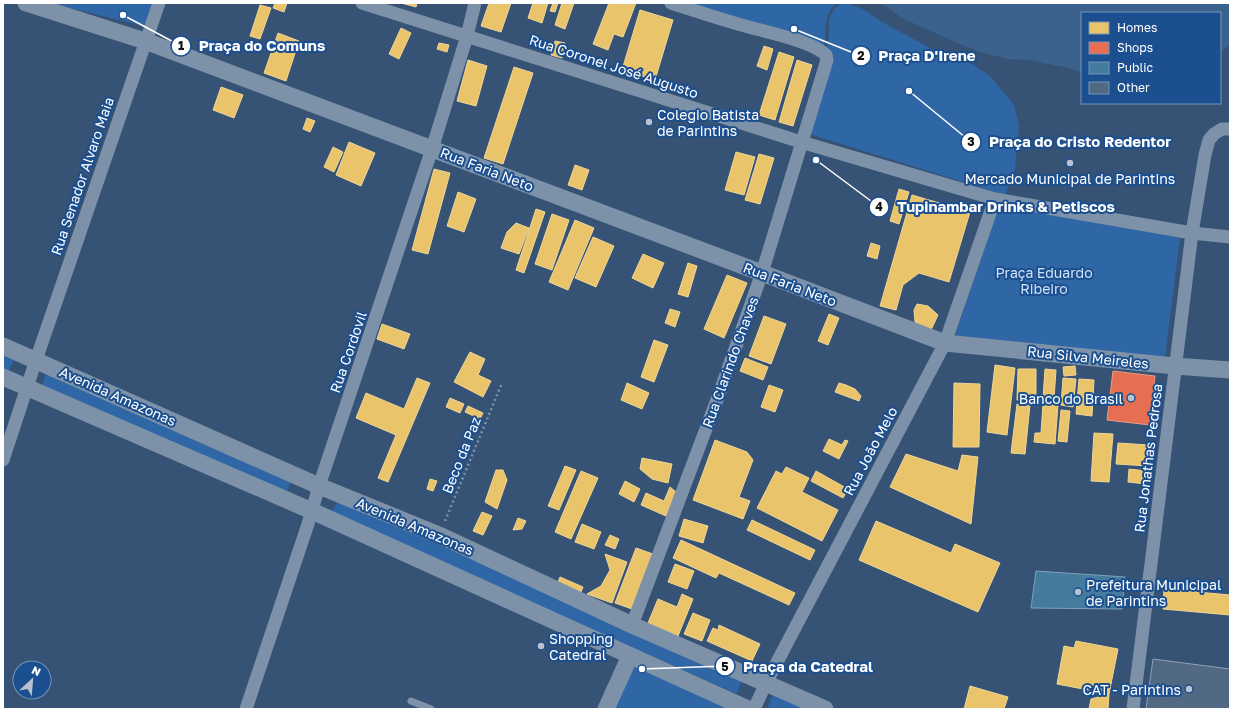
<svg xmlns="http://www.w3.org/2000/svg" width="1233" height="712" viewBox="0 0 1233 712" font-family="'Golos Text',sans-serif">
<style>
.green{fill:#2f66a5}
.water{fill:#3b618d}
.homes{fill:#e9c46a;stroke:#f0d697}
.shops{fill:#e76f51;stroke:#ee9a85}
.public{fill:#457b9d;stroke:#7da3ba}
.building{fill:#526984;stroke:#92a2b6}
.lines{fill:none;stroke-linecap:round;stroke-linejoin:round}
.path{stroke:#7d92a8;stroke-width:2.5;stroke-dasharray:2 3;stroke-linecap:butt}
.service{stroke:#7d92a8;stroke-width:7}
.minor{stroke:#7d92a8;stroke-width:13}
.tertiary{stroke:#7d92a8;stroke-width:17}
.poi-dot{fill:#b9c2ce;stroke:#1b4f8f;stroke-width:1.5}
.labels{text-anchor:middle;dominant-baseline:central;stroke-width:4;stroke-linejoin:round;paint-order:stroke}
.street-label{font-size:14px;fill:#fff;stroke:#1b4f8f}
.poi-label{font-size:14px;fill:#fff;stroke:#1b4f8f;text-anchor:start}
.park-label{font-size:14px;fill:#cfe3fa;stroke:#1b4f8f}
.leader{fill:none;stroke:#fff;stroke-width:1.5}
.callout-dot{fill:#fff;stroke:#1b4f8f;stroke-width:1.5}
.mark-label{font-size:12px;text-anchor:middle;font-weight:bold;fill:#111}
.callout-label{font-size:15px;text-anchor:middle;font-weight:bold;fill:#fff;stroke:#1b4f8f;stroke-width:4;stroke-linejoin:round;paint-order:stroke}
</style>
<rect width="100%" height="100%" fill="#365274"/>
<path class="green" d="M49 3H153L144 26Z
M676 3H838C822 12 827 32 824 47Z
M842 3H846L863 9 882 22 932 49 972 64 991 77 1014 105 1019 126 1015 169 1005 195 806 133 829 37V18L835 8Z
M999 206 1180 237 1165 358 955 336Z
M3 353 15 358 8 372 3 370Z
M47 372 292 480 286 494 41 387Z
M338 500 742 679 737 694 332 513Z
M628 654 753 709H603Z
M773 694 807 709H773L768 707Z"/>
<path class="water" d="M881 3H1230V45L1220 52V13H1082V72L1064 67 1028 60 1008 59 983 53 957 43 902 18Z"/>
<path class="homes" d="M275 3H287L284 12 273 8Z
M401 3H417L416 7Z
M489 3H511L501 32 481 26Z
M533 3H548L542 23 528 18Z
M553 3H558L555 12 550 11Z
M562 3H574L565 29 555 25Z
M609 3H636L623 37 614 34 608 50 593 44Z
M260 5 271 8 260 39 250 36Z
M640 10 673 20 655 80 622 70Z
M401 28 411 33 399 59 389 54Z
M278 33 299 41 286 81 264 73Z
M555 41 565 43 562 58 551 55Z
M439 43 449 45 447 52 437 49Z
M764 46 773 49 767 70 757 66Z
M779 52 794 57 775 120 759 115Z
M468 60 487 66 476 106 457 101Z
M797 60 812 65 793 126 779 122Z
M514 67 533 73 503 164 484 158Z
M221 87 243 95 234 118 213 110Z
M307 118 315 121 310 132 303 129Z
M349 142 375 153 361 186 336 175Z
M333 147 343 152 334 172 324 167Z
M736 152 755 157 744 195 725 190Z
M759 154 774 158 760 204 745 200Z
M575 165 589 170 582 190 568 185Z
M434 169 450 173 428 254 412 250Z
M899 189 909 192 899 224 890 221Z
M458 192 476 199 464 232 447 226Z
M912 195 970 212 949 282 919 273 903 285 896 310 880 306Z
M536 209 545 212 524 273 516 270Z
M552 214 569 220 552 270 535 264Z
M575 220 594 228 568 290 549 282Z
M516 223 529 228 519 254 501 248 507 232Z
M593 237 614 246 596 287 575 278Z
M871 243 880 246 877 259 867 256Z
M643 254 664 263 653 288 632 278Z
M688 263 697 266 688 297 678 294Z
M727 275 747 283 724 338 704 329Z
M917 304 928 306 938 315 931 330 915 322 914 310Z
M670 309 680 312 675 327 665 323Z
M829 314 839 318 828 345 818 341Z
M764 316 786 324 771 364 749 356Z
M382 324 410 334 404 349 377 339Z
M654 340 668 345 654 382 641 377Z
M470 352 485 359 478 375 491 381 483 397 454 382Z
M745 358 768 367 763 380 740 371Z
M995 365 1015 368 1007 435 987 432Z
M1075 366 1076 375 1064 376 1063 367Z
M1018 369H1036V401L1017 400Z
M1045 369 1056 370 1054 399 1043 398Z
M417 378 430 383 388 482 378 478 396 435 356 418 366 393 404 409Z
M1063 378 1076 379 1073 407 1061 405Z
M1079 379 1094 380 1092 416 1076 414Z
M627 383 649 393 642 409 621 400Z
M839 383 846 385 855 389 861 396 859 401 835 392Z
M954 383 980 384 979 447H953Z
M769 385 783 390 775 412 761 407Z
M450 398 464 404 460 413 446 407Z
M1017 404 1030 405 1025 454 1011 453Z
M1043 404 1058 405 1055 444 1034 442 1035 433H1041Z
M468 406 483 413 480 419 465 412Z
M1061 410 1070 411 1067 442 1058 441Z
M1094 433 1113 434 1109 482 1091 481Z
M829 439 842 445 845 440 848 441 839 459 823 451Z
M715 440 747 452 753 460 739 497 750 501 743 519 693 500Z
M1118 443 1149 445 1148 466 1116 464Z
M906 454 958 471 962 455 978 457 971 524 890 487Z
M642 458 672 464 668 483 652 479 640 469Z
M565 466 576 470 559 510 548 506Z
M786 467 809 478 802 492 838 510 822 541 757 508 776 471 782 474Z
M1129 469 1147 471 1146 484 1128 482Z
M496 470H503L507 480 497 509 485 502Z
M581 471 598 478 571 539 555 532Z
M816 471 848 489 843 498 811 481Z
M430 479 437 481 433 491 427 489Z
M625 481 640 489 634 502 619 494Z
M670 487 676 492 666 516 641 505 646 493 664 501Z
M482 512 492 516 483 535 473 531Z
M518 518 526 521 522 529 513 530Z
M684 519 708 526 703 543 679 536Z
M752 520 815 550 810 560 747 530Z
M876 521 951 553 955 544 1000 563 978 612 859 560Z
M582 524 601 532 594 549 575 542Z
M610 535 619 539 615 549 605 545Z
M681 540 795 593 789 605 719 573 716 578 673 558Z
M636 548 653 554 632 609 615 603Z
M605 554 627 562 612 603 587 594 601 586 610 570Z
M675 564 694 571 687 589 668 582Z
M560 577 583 587 581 592 558 582Z
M1164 589 1230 595V615L1163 609Z
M682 594 693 599 678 636 648 623 658 599 677 607Z
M693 613 710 620 702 641 684 634Z
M719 625 760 644 752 661 707 641 713 628 718 630Z
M1076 641 1118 649 1109 694 1057 684 1064 646 1074 648Z
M970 686 1008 697 1004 709H964Z
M1109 694 1108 709H1089L1091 699Z"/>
<path class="shops" d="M1113 371 1155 376 1150 425 1107 420Z"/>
<path class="public" d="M1036 571 1125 577 1122 609 1031 608Z"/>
<path class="building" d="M1153 659 1230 669V709H1146Z"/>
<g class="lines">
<path class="path" d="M445 521 502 383"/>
<path class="service" d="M411 701 431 709"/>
<path class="minor" d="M362 3 801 142 995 199 1192 233 1230 237
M3 460 36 360 159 3
M632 625 718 397 762 273 827 60 826 55C812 41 766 32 745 26 720 19 696 11 671 3
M246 709 308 524 319 486 432 149 467 36 475 3
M754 709 766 683 945 343 995 199
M1133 709 1192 233 1205 155 1209 140 1214 134 1222 129H1230"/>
<path class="tertiary" d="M26 3 145 41 762 273 945 343 1175 366 1230 370
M3 346 319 486 439 535 632 625 825 709
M3 377 312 511 748 709
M606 709 630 656"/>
</g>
<g class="poi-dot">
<circle cx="649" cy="122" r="4"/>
<circle cx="1070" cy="163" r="4"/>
<circle cx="1131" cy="398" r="4"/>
<circle cx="1078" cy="592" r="4"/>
<circle cx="541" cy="646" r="4"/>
<circle cx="1189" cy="689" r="4"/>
</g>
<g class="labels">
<g class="street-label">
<text transform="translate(614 66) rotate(18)">Rua Coronel José Augusto</text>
<text transform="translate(487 169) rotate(21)">Rua Faria Neto</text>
<text transform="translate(82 176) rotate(-71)">Rua Senador Alvaro Maia</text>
<text transform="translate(790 284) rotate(21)">Rua Faria Neto</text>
<text transform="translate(348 352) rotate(-71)">Rua Cordovil</text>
<text transform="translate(1088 357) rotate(6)">Rua Silva Meireles</text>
<text transform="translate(730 362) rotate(-70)">Rua Clarindo Chaves</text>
<text transform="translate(118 396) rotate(24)">Avenida Amazonas</text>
<text transform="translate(870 451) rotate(-62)">Rua João Melo</text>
<text transform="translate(461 455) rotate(-68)">Beco da Paz</text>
<text transform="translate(1148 458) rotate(-83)">Rua Jonathas Pedrosa</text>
<text transform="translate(415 526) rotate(23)">Avenida Amazonas</text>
</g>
<g class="poi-label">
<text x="657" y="114">Colegio Batista<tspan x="657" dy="16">de Parintins</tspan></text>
<text x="1070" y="178" text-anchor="middle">Mercado Municipal de Parintins</text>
<text x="1123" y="398" text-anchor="end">Banco do Brasil</text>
<text x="1086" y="584">Prefeitura Municipal<tspan x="1086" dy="16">de Parintins</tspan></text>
<text x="549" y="638">Shopping<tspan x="549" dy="16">Catedral</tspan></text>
<text x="1181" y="689" text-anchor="end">CAT - Parintins</text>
</g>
<g class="park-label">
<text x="1044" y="272">Praça Eduardo<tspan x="1044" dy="16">Ribeiro</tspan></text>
</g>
</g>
<path class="leader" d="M123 15L181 46M794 29L861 56M909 91L971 142M816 160L879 207M642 669L725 666"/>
<g class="callout-dot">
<circle cx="123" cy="15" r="4"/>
<circle cx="794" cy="29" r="4"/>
<circle cx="909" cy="91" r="4"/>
<circle cx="816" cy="160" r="4"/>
<circle cx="642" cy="669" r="4"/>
<circle cx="181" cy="46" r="10"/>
<circle cx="861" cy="56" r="10"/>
<circle cx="971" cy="142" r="10"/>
<circle cx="879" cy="207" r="10"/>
<circle cx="725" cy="666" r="10"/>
</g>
<g class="mark-label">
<text x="181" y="50">1</text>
<text x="861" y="60">2</text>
<text x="971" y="146">3</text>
<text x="879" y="211">4</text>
<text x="725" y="671">5</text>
</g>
<g class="callout-label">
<text x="262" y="51">Praça do Comuns</text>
<text x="927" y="61">Praça D'Irene</text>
<text x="1080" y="147">Praça do Cristo Redentor</text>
<text x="1006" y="212">Tupinambar Drinks &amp; Petiscos</text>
<text x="808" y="672">Praça da Catedral</text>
</g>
<rect width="1233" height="712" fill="none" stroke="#ffffff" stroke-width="8"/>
<rect x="1081" y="12" width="140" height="92" fill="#1b4f8f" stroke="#7695bc"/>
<rect x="1089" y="22" width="20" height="12" fill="#e9c46a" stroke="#7695bc"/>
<text x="1117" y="32" font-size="12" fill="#ffffff">Homes</text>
<rect x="1089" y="42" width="20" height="12" fill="#e76f51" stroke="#7695bc"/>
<text x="1117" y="52" font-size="12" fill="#ffffff">Shops</text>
<rect x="1089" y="62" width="20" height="12" fill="#457b9d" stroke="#7695bc"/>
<text x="1117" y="72" font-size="12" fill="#ffffff">Public</text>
<rect x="1089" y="82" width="20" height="12" fill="#526984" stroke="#7695bc"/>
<text x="1117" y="92" font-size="12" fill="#ffffff">Other</text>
<g transform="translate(32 680) rotate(26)"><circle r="19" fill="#1b4f8f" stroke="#7695bc"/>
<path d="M0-3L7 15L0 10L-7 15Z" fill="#b9c2ce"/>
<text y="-6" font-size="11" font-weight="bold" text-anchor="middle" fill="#ffffff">N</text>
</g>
</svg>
